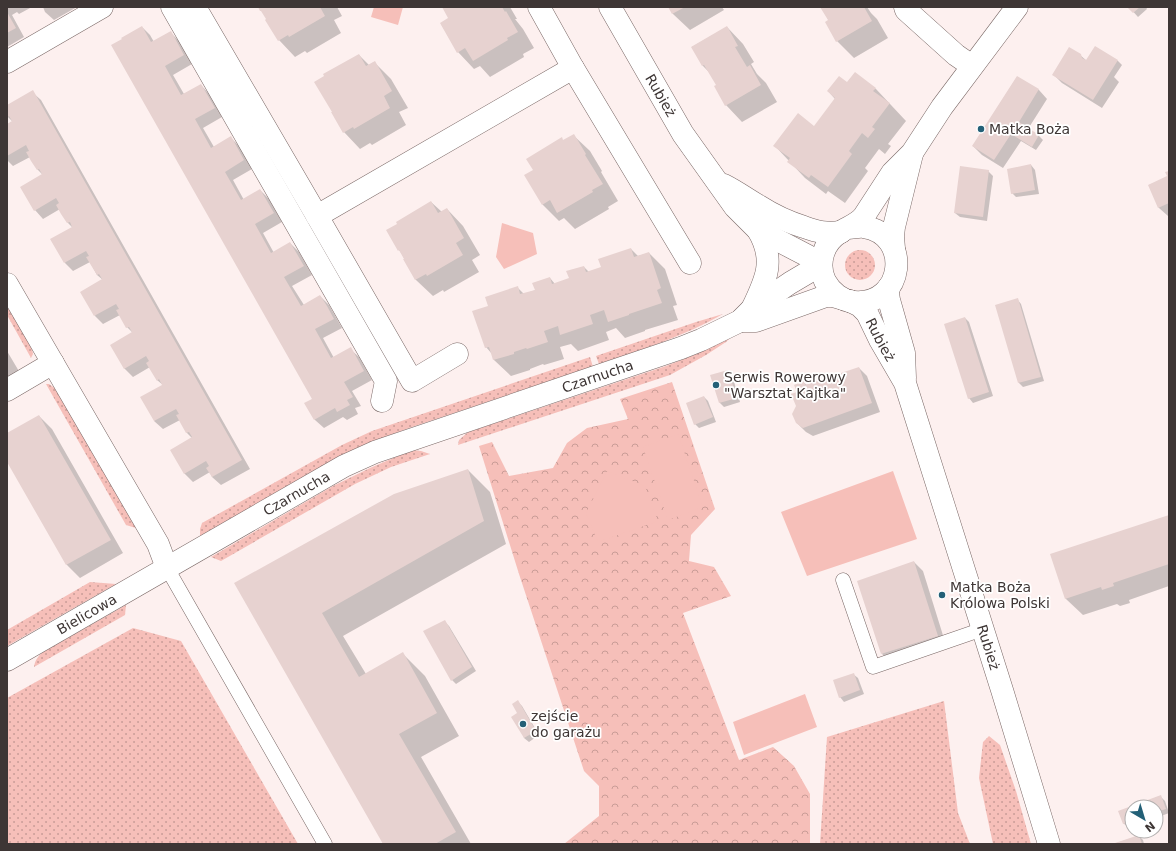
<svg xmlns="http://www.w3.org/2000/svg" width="1176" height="851" viewBox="0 0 1176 851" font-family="'DejaVu Sans',sans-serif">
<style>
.grass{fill:url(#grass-dots)}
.forest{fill:url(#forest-crowns)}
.green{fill:#f6bfb9}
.shadow{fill:#0003}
.building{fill:#e7d2d0}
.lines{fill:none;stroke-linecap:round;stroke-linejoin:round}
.service-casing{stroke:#796765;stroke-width:15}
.minor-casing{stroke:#796765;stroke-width:23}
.service{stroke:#fff;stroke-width:14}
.minor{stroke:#fff;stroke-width:22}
.poi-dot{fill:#236077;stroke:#fff;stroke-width:1.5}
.labels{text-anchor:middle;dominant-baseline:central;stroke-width:3.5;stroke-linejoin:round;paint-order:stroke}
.street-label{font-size:14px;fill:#3e3635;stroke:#fff}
.poi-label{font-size:14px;fill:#3e3635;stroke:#fff;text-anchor:start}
</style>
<defs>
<pattern id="grass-dots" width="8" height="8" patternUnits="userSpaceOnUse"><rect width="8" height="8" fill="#f6bfb9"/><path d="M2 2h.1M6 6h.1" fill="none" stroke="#c99c97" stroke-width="1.8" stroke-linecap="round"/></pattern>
<pattern id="forest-crowns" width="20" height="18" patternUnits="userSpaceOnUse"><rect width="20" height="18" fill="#f6bfb9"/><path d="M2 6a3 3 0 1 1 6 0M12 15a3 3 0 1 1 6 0" fill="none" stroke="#c99c97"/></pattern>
</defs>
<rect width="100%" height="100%" fill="#fdf0ef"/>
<path class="grass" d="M845 265a15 15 0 1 1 30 0a15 15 0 1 1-30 0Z
M7 299 32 349 33 354 31 358 7 315Z
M723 314C684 336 642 350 599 364L596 356 696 322Z
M731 337 726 342 706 355 670 375 458 445 459 440 468 432 666 366 694 355Z
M590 357 593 367 412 427 379 439 342 456 200 536V529L202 523 342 445 372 431Z
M46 384H49L56 389 139 529 126 525Z
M412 450 421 451 430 454 391 467 355 484 221 561 211 557 333 486 370 468Z
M90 582 116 584 7 646V630Z
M126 605 125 615 34 667C35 660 38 656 43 652Z
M133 628 181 641 298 844H7V698Z
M944 701 958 813 970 844H820L827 737Z
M989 736 1000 745 1016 791 1031 844H993L979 778 983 742Z"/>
<path class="forest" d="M672 382 715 509 691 535 689 561 714 567 731 596 683 613 739 760 773 747 794 766 810 794V844H564L599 816V786L584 771 519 574 479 446 492 442 509 476 553 468 567 443 587 428 628 419 620 399Z"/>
<path class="green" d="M374 7H403L398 25 371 17Z
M502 223 533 233 537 254 504 269 496 257Z
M678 434 703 507 668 520 643 447Z
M607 471 645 486 658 521 598 542 586 513Z
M893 471 917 539 807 576 781 512Z
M805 694 817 727 744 755 733 722Z"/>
<path class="shadow" d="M7 7H32L19 14 17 12 12 15 24 37 7 47Z
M43 7H77L54 20 45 12Z
M259 7H337L342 16 334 20 341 33 307 53 305 51 295 57 279 40 268 20Z
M443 7H510L517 19H515L523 29 534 48 523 54 524 57 490 77 480 66 474 69 458 52 441 24 450 19Z
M669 7H722L724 10 690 30 673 14Z
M820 7H867L871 13 877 19 888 38 854 58 837 41 829 21 823 10Z
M1129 7H1146L1147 9 1138 17Z
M142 27 150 35 154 42 170 32 179 41 192 64 173 75 184 94 201 85 209 94 222 117 203 128 214 147 231 138 239 146 252 169 233 180 244 200 260 190 269 199 282 222 263 233 274 253 290 243 299 252 312 275 292 286 304 305 320 296 329 305 342 328 323 338 334 358 350 349 359 357 372 380 352 391 361 406 355 408 358 414 347 420 343 417 324 428 315 420 306 403 313 399Z
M727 27 743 44 754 62 751 64 757 74 766 83 777 102 742 122 726 105 717 85 709 72 703 66 692 47Z
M1095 47 1118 61 1122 65 1114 77 1119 82 1102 108 1062 83 1053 74 1080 55 1087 61Z
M359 55 369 65 374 62 391 79 408 108 399 112 406 125 372 145 370 143 360 149 344 132Z
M855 73 876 89 906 121 888 144 891 146 885 154 879 149 865 168 868 171 845 203 828 191 826 194 805 178 775 146 815 127 835 99 828 91 847 83Z
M1017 77 1039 90 1047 99 1028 129 1039 136 1043 140 1036 150 1021 141 1003 168 982 155 973 146Z
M32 92 41 100 250 469 221 485 212 477 210 472 193 482 184 473 192 438 187 433 180 420 163 429 154 421 163 385 157 380 150 367 133 377 124 368 133 333 127 327 120 315 103 324 95 316 103 280 97 275 90 262 73 271 65 263 73 228 68 223 60 209 43 219 35 210 43 175 38 170 30 157 13 166 7 160V125L13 122 7 116V106Z
M573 135 590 151 602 171 601 172 618 201 608 207 609 209 575 229 564 218 559 221 543 205 526 176 534 171Z
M1031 165 1035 170 1039 194 1016 197 1012 193Z
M988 171 993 176 987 221 960 217 955 213Z
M1169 172V216H1168L1159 208 1149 185 1168 177Z
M431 202 442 212 447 209 463 226 480 255 472 260 479 272 444 292 443 290 433 296 416 280 405 260 402 254 399 250Z
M631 249 638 256 649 253 665 269 677 305 673 306 678 320 645 330V331L625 338 616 328 606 332 609 340 578 351 571 344 560 347 564 359 544 365 543 364 530 369V370L511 376 494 360 492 354 486 347 489 307 517 287 524 294 536 290 550 278 555 284 570 279 584 267 589 272 602 268Z
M1017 299 1021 304 1044 381 1023 387 1019 383Z
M965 318 969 322 993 396 973 403 969 398Z
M7 351 20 373 7 380Z
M859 368 867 376 880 412 813 436 806 432 797 423 798 392 804 383 807 385Z
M728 371 732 375 740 402 724 407 720 403 711 376Z
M704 397 708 401 716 422 699 428 695 424Z
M39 416 52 429 123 553 80 578 67 565 7 460V434Z
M468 470 490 492 506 544 343 636 366 674 403 654 425 676 459 736 421 757 471 844H384L236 583Z
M1169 516V586L1129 600 1130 603 1120 606 1117 604 1083 615 1066 599 1052 555Z
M914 562 923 571 946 645 890 662 882 654Z
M444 621 449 626 476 671 456 684 452 680Z
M853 674 858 678 864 694 844 702 840 697Z
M518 702 522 706 539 735 529 742 524 738 518 713Z
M1160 796 1165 801 1169 813 1156 818V807H1132Z
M1132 807V826L1128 827 1123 823Z
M1139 836 1143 840 1144 844H1114Z"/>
<path class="building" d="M258 7H320L325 16 289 37 288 35 278 41 265 20 266 19 261 11H260Z
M442 7H502L505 12 506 11 518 32 507 38 508 40 473 61 465 48 457 53 440 23 448 18Z
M668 7H685L672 14Z
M820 7H864L872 21 836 42 825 22 828 20Z
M1127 7H1140L1133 13Z
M7 12 16 28 7 33Z
M142 26 151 42 171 31 184 55 165 66 181 95 201 84 215 108 195 119 211 148 231 136 244 160 225 172 241 200 260 189 274 213 255 224 271 253 290 242 304 266 284 277 301 306 320 295 327 306 334 319 315 329 331 358 351 347 364 371 344 382 353 397 347 400 350 405 337 412 335 408 314 420 304 403 312 399 111 45 122 39 121 38Z
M727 26 738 46 735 47 747 67 750 65 761 85 725 106 714 86 716 85 704 65 702 66 691 47Z
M1095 46 1118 60 1093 100 1052 75 1069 47 1081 54 1082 58 1086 60Z
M359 54 366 66 375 61 392 91 384 96 390 108 354 129 353 127 343 133 331 112H332L314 82 324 76 323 74Z
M855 72 876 88 873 91 890 103 872 127 875 129 868 138 862 133 849 151 852 154 828 187 811 175 809 178 787 162 790 158 773 146 798 113 814 126 835 98 827 91 839 76 847 82Z
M1017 76 1039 89 1019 122 1039 135 1032 147 1011 134 994 160 972 146Z
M33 90 242 460 212 477 206 468 209 466 206 461 184 474 170 450 192 437 189 432 186 433 176 415 179 414 176 409 154 421 140 397 162 385 159 379 157 381 146 363 149 361 146 356 124 369 110 345 132 332 129 327 126 328 116 310 119 309 116 304 94 316 80 292 102 279 99 274 97 275 86 257 89 256 86 251 64 263 50 239 72 227 70 222 67 223 61 214 56 205 59 203 56 198 34 211 20 187 42 174 39 169 37 170 31 161 26 152 29 151 26 145 7 156V124L12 121 9 116 7 118V105Z
M574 134 586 154 585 155 603 184 592 190 593 192 557 213 550 200 542 205 524 175 533 170 526 159 562 137 563 140Z
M1031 164 1035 190 1011 194 1007 169Z
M960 166 989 170 983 217 954 213Z
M1169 171V203L1158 208 1148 185 1167 176 1165 172Z
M431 201 438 213 447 208 464 238 456 243 463 255 427 276 426 274 415 280 403 259H404L399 250 398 251 386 230 397 224 396 222Z
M631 248 634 257 649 252 661 288 657 290 662 303 629 314V315L608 322 604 310 590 315 593 324 560 335 558 326 544 331 548 342 527 349 526 348 514 352V354L493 360 489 347 485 348 472 311 488 306 485 297 518 286 520 294 535 290 532 283 550 277 552 284 569 278 566 271 584 266 586 272 601 267 598 259Z
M1018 298 1041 377 1018 383 995 305Z
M965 317 989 392 968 399 944 324Z
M859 367 872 403 803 428 796 423 792 414 796 406 791 394 797 392 794 385 804 381 805 385Z
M728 370 737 398 719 403 710 375Z
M704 396 713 417 694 425 686 403Z
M39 415 111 540 66 565 7 462V433Z
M468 469 484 521 322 613 359 677 403 652 437 713 399 734 456 832 435 844H383L234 583 394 494Z
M1169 515V564L1113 583 1114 586 1102 590 1101 587 1065 599 1050 554Z
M914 561 938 636 881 654 857 581Z
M445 620 472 667 451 681 423 631Z
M854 673 860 690 839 698 833 680Z
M518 700 536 731 524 738 511 717 517 713 512 704Z
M1161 795 1166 809 1156 812V807H1132V821L1123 824 1118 811Z
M1139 835 1142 844H1112Z"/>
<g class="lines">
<defs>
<path id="service" d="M167 568 325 844
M843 580 873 667 983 629"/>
<g id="minor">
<path d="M172 7 386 381 382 401"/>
<path d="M195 7 317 216 573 68 539 7"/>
<path id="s1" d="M610 7 683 134 735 207 758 230 808 256 821 264"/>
<path d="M905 7 906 10 956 55 972 66"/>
<path d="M7 62 102 7"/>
<path d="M573 68 690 263"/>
<path d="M724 185C736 191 747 199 759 206 773 215 788 222 804 227 818 232 826 234 841 232"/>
<path d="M317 216 412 381 457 354"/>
<path d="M848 228C853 228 859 226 864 227 912 234 905 306 854 302 842 301 831 292 825 281 817 264 823 243 839 233 847 227 857 225 864 216L892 173 912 153 942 107 1017 7"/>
<path d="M894 249 893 236 894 227 912 154"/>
<path d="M7 284 158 544 167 568"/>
<path d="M889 287 888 293 889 300 904 353 905 378"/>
<path id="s2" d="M850 301 860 306 867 313 880 340 905 383 1002 690 1049 844"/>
<path d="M752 309C766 280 776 260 758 230"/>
<path d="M740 321H756L826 296H833L843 299"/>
<path d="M7 390 53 363"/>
<path id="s3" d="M7 660 344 466 375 452 607 373 681 348 701 340 740 321 752 309 790 283 812 270 821 268"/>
</g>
</defs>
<use href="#service" class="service-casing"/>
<use href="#minor" class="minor-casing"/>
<use href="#service" class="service"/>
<use href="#minor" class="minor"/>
</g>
<g class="poi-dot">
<circle cx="981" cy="129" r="4"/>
<circle cx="716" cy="385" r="4"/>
<circle cx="942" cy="595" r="4"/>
<circle cx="523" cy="724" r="4"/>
</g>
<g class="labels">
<g class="street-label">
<text stroke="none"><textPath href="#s1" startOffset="102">Rubież</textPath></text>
<text stroke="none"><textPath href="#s2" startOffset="51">Rubież</textPath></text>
<text stroke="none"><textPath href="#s3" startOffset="658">Czarnucha</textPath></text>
<text stroke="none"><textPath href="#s3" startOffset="334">Czarnucha</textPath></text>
<text stroke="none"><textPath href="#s3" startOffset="92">Bielicowa</textPath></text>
<text stroke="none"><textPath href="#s2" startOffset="378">Rubież</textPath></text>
</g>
<g class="poi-label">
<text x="989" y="129">Matka Boża</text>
<text x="724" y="377">Serwis Rowerowy<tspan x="724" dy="16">"Warsztat Kajtka"</tspan></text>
<text x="950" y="587">Matka Boża<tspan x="950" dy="16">Królowa Polski</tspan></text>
<text x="531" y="716">zejście<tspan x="531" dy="16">do garażu</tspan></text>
</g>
</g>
<rect width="1176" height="851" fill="none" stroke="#3e3635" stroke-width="16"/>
<g transform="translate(1144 819) rotate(142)"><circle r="19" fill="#ffffff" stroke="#b2afae"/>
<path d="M0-3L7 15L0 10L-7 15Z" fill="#236077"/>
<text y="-6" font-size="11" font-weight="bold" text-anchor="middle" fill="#3e3635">N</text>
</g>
</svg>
